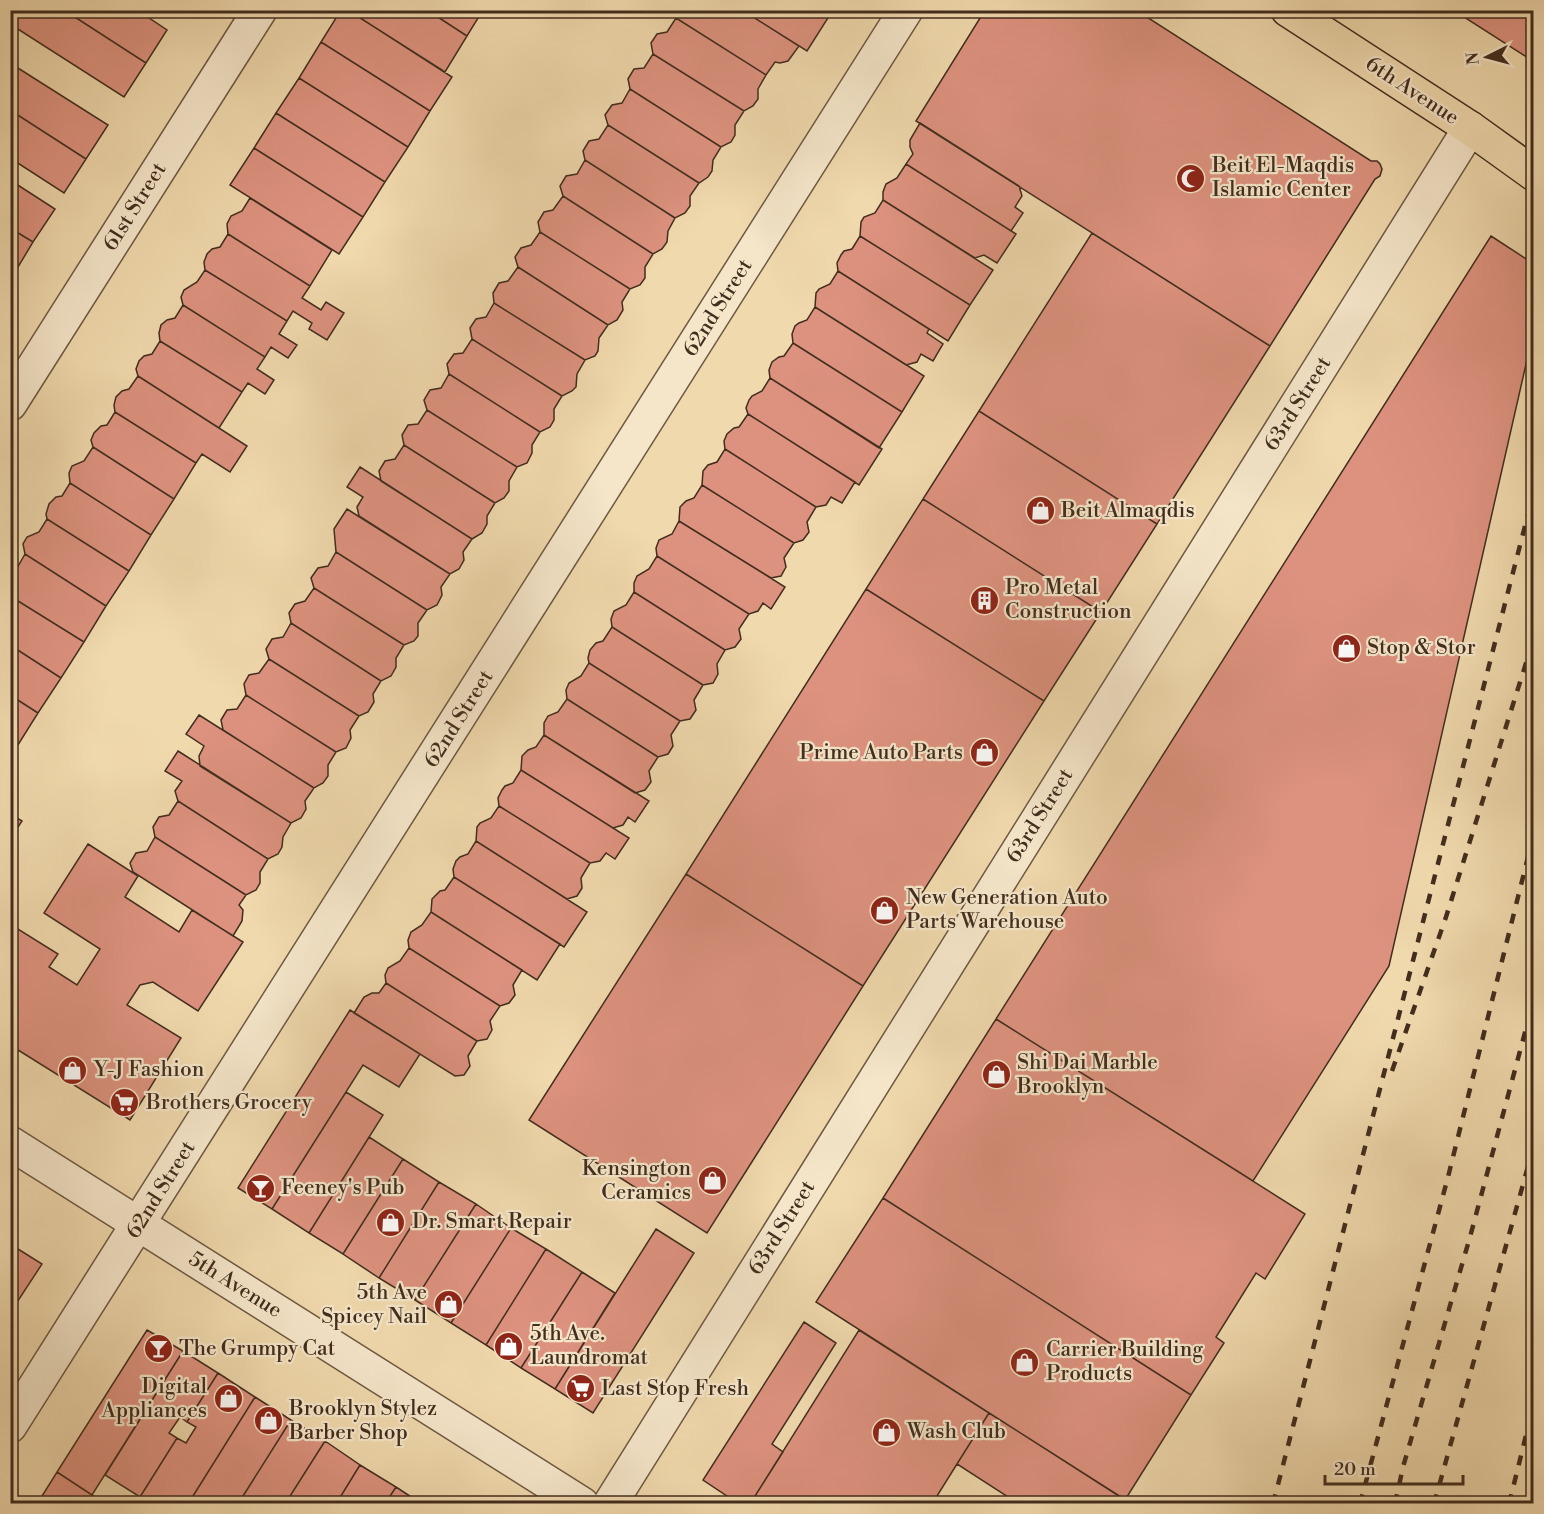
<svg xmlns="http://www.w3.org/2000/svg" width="1544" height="1514" viewBox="0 0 1544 1514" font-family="'Libre Bodoni',serif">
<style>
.building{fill:#dd927f;stroke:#422d1e;stroke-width:1.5}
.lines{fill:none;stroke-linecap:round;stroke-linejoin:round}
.minor-casing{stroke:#6e5842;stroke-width:36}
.major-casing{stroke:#422d1e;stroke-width:36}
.minor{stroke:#f5e6ca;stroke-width:33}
.major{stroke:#f0d9ad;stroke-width:33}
.rail{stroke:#422d1e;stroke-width:4.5;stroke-dasharray:10 10;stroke-linecap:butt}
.labels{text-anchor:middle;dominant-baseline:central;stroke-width:4.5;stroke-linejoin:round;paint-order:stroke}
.street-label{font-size:21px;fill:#422d1e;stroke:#f5e6ca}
.poi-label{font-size:21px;fill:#422d1e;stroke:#f5e6ca;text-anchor:start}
</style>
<rect width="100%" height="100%" fill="#f0d9ad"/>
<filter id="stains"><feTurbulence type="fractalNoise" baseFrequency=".00333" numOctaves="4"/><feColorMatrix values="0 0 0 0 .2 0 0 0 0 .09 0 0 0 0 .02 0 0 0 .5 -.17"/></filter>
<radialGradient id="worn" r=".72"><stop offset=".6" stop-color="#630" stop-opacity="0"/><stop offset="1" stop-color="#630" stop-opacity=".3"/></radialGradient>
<path class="building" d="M13 10H64L146 63 124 97 10 24V15Z
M64 10H137L167 30 146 63Z
M341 10H348L452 77 430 111 321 42Z
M427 10 467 36 445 72 349 11Z
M427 10H483L467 36Z
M680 10H742L799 46 788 61 780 63 775 62 766 75 676 18Z
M742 10H833L807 51Z
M985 10H1136L1371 161H1377L1380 164 1382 169 1380 176 1375 179 1270 346 916 121Z
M1453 10H1534V49L1528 58Z
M676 18 766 75 758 89V99L753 106 744 111 653 54 651 43 657 34 667 32Z
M321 42 430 111 408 147 299 78Z
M653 54 744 111 735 125V135L731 142 721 147 630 89 628 79 634 69 644 68Z
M10 63 108 125 86 159 10 110Z
M299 78 408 147 385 182 276 113Z
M630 89 721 147 713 160 712 171 708 177 699 183 608 125 605 115 612 105 622 103Z
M10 110 86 159 64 193 10 158Z
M276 113 385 182 363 217 254 148Z
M920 123 1019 186 1022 196 1015 207 1023 213 1011 231 906 164 913 154 910 147V140Z
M608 125 699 183 690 196V206L685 213 675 218 585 160 583 151 589 141 599 139Z
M254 148 363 217 339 254 230 185Z
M585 160 675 218 668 231 667 242 662 249 653 254 563 196 560 186 566 176 577 174Z
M906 164 1016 234 997 263 984 255 975 258 883 200V192L886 184 897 178Z
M10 180 55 209 33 242 10 228Z
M563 196 653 254 645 267V278L640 285 630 289 540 232 538 222 544 212 553 210Z
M250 198 332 250 310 286 228 234 227 224 231 216 242 211Z
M883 200 993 270 970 305 860 236 861 222 864 217 875 213Z
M10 228 33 242 12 277 10 276Z
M540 232 630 289 622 302 623 310 617 320 608 325 518 267 515 257 521 248 531 245Z
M1092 233 1270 346 1157 524 979 411Z
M228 234 310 286 302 298 321 310 326 302 344 313 327 340 309 329 312 323 293 311 287 321 205 270 204 262 207 254 212 249 220 247Z
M860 236 970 305 948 341 838 271 837 263 841 255 844 251 852 249Z
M1491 236 1534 264V329L1389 966 1253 1181 996 1019Z
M518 267 608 325 599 338 598 351 595 356 585 360 494 303 493 293 499 283 508 281Z
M205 270 287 321 279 334 297 345 288 358 271 347 265 357 183 305 181 297 184 290 197 282Z
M838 271 929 329 927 333 943 344 933 361 921 354 917 362 906 365 815 307 816 293 819 289 830 284Z
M494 303 585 360 577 374 576 387 572 391 562 396 472 339 470 328 476 319 486 317Z
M183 305 265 357 257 369 274 380 265 394 248 383 242 392 160 341 159 333 161 325 167 320 175 318Z
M815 307 924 376 902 412 793 343 792 334 795 326 799 323 807 320Z
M472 339 562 396 554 409V420L550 427 540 432 449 374 447 364 454 354 463 353Z
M160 341 242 392 219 428 138 376 136 369 139 361 144 356 152 354Z
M793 343 902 412 879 448 770 378 769 370 772 362 779 357 784 356Z
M449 374 540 432 532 445V453L527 463 517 467 427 410 424 400 430 390 441 388Z
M138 376 247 446 230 472 202 454 196 463 115 412 114 405 116 397 122 391 129 389Z
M770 378 882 449 859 485 748 414 746 408 749 400 752 396 762 391Z
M427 410 517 467 509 481V491L504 498 495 503 404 445 402 435 408 425 418 424Z
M979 411 1157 524 1101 612 923 499Z
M115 412 196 463 174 499 93 447 91 440 94 433 101 426 107 425Z
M748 414 855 482 842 503 831 497 826 505 816 507 725 449 724 441 727 434 734 428 739 427Z
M404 445 495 503 487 516V524L482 533 472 539 381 481 379 471 385 461 395 459Z
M93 447 174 499 151 535 70 483 69 473 72 466 84 461Z
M725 449 816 507 807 522 809 532 803 540 794 543 702 485 703 471 708 465 717 462Z
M360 467 472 539 463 552 464 560 459 569 450 574 359 516 357 507 363 497 347 487Z
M70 483 151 535 129 571 47 519 46 514 49 504 56 497 62 496Z
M702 485 794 543 784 558 786 567 781 576 771 578 679 521 680 507 686 501 694 498Z
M923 499 1101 612 1044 701 866 589Z
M347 509 450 574 441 587 442 595 437 605 427 610 336 552 334 529Z
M47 519 129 571 106 606 25 554 23 544 27 537 39 532Z
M679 521 785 587 771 609 763 603 758 611 749 614 657 556 656 548 659 540 672 534Z
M336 552 427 610 418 623V636L414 641 404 645 314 588 311 578 318 568 328 566Z
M25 554 106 606 84 642 10 596V569L17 568Z
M657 556 749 614 739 629 741 639 735 647 725 650 634 592V583L637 576 649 569Z
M314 588 404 645 396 658V667L391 676 381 681 291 623 289 613 295 604 305 601Z
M866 589 1044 701 863 986 686 874Z
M634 592 725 650 717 664 718 674 713 683 703 685 612 627 611 619 614 611 626 605Z
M10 596 84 642 61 678 10 645Z
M291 623 381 681 373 694 374 702 368 712 359 716 269 659 266 649 272 639 283 637Z
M612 627 703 685 694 700 696 710 690 719 680 721 589 663 588 658 590 650 596 643 603 641Z
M10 645 61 678 38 713 10 695Z
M269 659 359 716 350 730 351 738 346 748 336 752 246 695 244 684 249 675 259 673Z
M589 663 680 721 671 735 673 746 668 754 658 757 567 699 566 690 569 683 581 676Z
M10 695 38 713 16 748 10 745Z
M246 695 336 752 328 765V776L323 783 314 788 223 730 221 720 227 710 237 709Z
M567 699 658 757 649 771 651 782 645 790 635 793 544 735V723L548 716 558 712Z
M199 715 314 788 305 801 306 809 301 818 291 823 200 766 199 756 204 746 186 734Z
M544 735 649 801 635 822 628 817 623 825 613 828 521 770 522 756 528 750 536 747Z
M178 751 291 823 283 837 282 847 278 854 268 859 178 801 175 791 182 781 165 771Z
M521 770 629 838 615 859 606 853 600 861 590 863 499 806 498 798 502 790 505 786 513 783Z
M178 801 268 859 260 872V883L256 890 246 895 155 837 153 827 159 817 169 815Z
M499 806 590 863 581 878 582 888 577 896 567 899 476 841 477 827 480 823 491 818Z
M10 814 22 821 10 839Z
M155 837 246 895 239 905 243 910 242 921 233 936 133 872 130 863 136 853 147 851Z
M476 841 587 912 564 947 454 877 453 869 456 861 460 857 468 854Z
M88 844 138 876 125 897 179 932 192 910 243 942 198 1011 153 982 140 985 127 1005 181 1038 130 1120 10 1045V924L58 954 49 967 77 985 100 949 44 913Z
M686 874 863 986 707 1233 529 1120Z
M454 877 560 944 537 980 431 912 432 899 440 891 445 890Z
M431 912 522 970 513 985 515 995 509 1003 500 1006 409 948 408 940 411 932 422 925Z
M409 948 500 1006 490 1021 492 1030 487 1039 477 1041 386 983 385 975 388 968 400 961Z
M386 983 477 1041 468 1056 470 1066 464 1075 455 1076 354 1013 364 997 372 993H379Z
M350 1010 420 1054 399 1087 363 1065 272 1209 238 1188Z
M996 1019 1305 1214 1265 1279 1256 1273 1216 1337 1224 1343 1191 1395 883 1198Z
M346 1092 383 1115 309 1233 272 1209Z
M369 1137 403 1159 343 1254 309 1233Z
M403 1159 439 1182 379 1278 343 1254Z
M439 1182 476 1204 415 1300 379 1278Z
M883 1198 1191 1395 1125 1500 816 1302Z
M476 1204 511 1228 451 1323 415 1300Z
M511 1228 546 1249 486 1345 451 1323Z
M656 1229 694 1253 593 1413 555 1389Z
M10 1244 42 1264 10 1313Z
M546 1249 582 1272 521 1368 486 1345Z
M582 1272 615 1293 555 1389 521 1368Z
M804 1322 836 1343 772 1444 783 1452 750 1504H739L703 1480Z
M147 1330 183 1351 92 1495 57 1472Z
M859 1330 989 1413 957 1464 932 1504H750Z
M183 1351 218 1373 187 1422 180 1417 169 1433 177 1438 140 1497 105 1475Z
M218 1373 255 1397 188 1504H150L140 1497 177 1438 186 1443 196 1427 187 1422Z
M255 1397 291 1420 238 1504H188Z
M989 1413 1129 1502 1128 1504H1019L957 1464Z
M291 1420 325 1441 285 1504H238Z
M325 1441 360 1465 336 1504H285Z
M360 1465 396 1487 385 1504H336Z
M57 1472 92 1495 106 1504H37Z
M396 1487 422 1504H385Z"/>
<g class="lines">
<defs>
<path id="minor" d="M10 404 260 10
M10 1143 582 1504
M10 1426 906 10
M610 1504 1470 128"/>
<path id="major" d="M1288 10 1470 128 1534 174"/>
</defs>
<use href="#minor" class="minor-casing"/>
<use href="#major" class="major-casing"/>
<use href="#minor" class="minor"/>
<use href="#major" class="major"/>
<path class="rail" d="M1392 1071 1446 917 1527 660 1534 634
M1273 1504 1534 491
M1360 1504 1448 1177 1534 833
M1395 1504 1403 1467 1470 1237 1534 999
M1434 1504 1534 1145
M1509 1504 1534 1403"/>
</g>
<defs>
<symbol id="mosque-disc" viewBox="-11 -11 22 22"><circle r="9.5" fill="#8f2418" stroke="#f5e6ca"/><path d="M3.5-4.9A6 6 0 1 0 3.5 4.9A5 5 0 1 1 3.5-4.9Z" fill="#fff"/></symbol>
<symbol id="shop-disc" viewBox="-11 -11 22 22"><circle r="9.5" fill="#8f2418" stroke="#f5e6ca"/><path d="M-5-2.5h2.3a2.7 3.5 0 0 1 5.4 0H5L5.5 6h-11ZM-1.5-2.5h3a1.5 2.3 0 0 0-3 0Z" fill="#fff"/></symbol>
<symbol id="building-disc" viewBox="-11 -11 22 22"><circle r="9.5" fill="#8f2418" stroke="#f5e6ca"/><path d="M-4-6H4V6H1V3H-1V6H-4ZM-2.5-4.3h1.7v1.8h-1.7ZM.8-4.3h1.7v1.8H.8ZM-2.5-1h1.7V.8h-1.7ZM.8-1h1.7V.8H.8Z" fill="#fff"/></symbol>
<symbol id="supermarket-disc" viewBox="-11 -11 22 22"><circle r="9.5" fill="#8f2418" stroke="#f5e6ca"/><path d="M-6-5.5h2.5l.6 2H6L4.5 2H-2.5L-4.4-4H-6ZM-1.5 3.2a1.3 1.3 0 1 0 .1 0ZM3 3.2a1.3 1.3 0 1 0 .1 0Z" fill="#fff"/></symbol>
<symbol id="bar-disc" viewBox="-11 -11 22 22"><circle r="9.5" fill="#8f2418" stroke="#f5e6ca"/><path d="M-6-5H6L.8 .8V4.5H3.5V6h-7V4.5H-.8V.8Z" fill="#fff"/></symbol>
</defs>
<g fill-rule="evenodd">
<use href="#mosque-disc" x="1174" y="162" width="33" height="33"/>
<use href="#shop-disc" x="1024" y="494" width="33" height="33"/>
<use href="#building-disc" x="968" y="584" width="33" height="33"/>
<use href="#shop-disc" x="1330" y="632" width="33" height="33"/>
<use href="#shop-disc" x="968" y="736" width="33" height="33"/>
<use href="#shop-disc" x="868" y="894" width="33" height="33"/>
<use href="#shop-disc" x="56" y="1054" width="33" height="33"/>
<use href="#shop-disc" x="980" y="1058" width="33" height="33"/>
<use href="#supermarket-disc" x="108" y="1086" width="33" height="33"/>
<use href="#shop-disc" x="696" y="1164" width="33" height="33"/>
<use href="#bar-disc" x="244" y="1172" width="33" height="33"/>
<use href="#shop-disc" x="374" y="1206" width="33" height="33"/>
<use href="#shop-disc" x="432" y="1288" width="33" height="33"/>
<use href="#shop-disc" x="492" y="1330" width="33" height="33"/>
<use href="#bar-disc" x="142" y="1332" width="33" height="33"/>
<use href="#shop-disc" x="1008" y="1346" width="33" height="33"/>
<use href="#supermarket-disc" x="564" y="1372" width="33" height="33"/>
<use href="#shop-disc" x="212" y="1382" width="33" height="33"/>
<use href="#shop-disc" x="252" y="1404" width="33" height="33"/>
<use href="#shop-disc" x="870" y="1416" width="33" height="33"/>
</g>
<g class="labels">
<g class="street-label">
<text transform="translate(1412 91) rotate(33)">6th Avenue</text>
<text transform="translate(135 207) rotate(-58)">61st Street</text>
<text transform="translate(718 308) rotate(-58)">62nd Street</text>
<text transform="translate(1298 404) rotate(-58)">63rd Street</text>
<text transform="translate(459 719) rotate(-58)">62nd Street</text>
<text transform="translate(1040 816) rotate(-58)">63rd Street</text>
<text transform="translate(161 1190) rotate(-58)">62nd Street</text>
<text transform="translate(782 1228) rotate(-58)">63rd Street</text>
<text transform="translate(235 1285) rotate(32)">5th Avenue</text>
</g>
<g class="poi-label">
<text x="1212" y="166">Beit El-Maqdis<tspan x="1212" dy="24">Islamic Center</tspan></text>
<text x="1061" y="511">Beit Almaqdis</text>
<text x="1005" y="588">Pro Metal<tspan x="1005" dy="24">Construction</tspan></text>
<text x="1367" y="648">Stop &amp; Stor</text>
<text x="963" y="753" text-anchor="end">Prime Auto Parts</text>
<text x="906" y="898">New Generation Auto<tspan x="906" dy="24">Parts Warehouse</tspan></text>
<text x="1017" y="1063">Shi Dai Marble<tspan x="1017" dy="24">Brooklyn</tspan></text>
<text x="94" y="1070">Y-J Fashion</text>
<text x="146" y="1103">Brothers Grocery</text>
<text x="691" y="1169" text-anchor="end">Kensington<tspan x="691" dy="24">Ceramics</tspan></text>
<text x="281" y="1188">Feeney's Pub</text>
<text x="412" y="1222">Dr. Smart Repair</text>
<text x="427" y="1293" text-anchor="end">5th Ave<tspan x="427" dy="24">Spicey Nail</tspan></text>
<text x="530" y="1334">5th Ave.<tspan x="530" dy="24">Laundromat</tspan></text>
<text x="179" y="1349">The Grumpy Cat</text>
<text x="1046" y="1350">Carrier Building<tspan x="1046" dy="24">Products</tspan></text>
<text x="207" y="1387" text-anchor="end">Digital<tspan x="207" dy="24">Appliances</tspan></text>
<text x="601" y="1389">Last Stop Fresh</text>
<text x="289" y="1409">Brooklyn Stylez<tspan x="289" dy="24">Barber Shop</tspan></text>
<text x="907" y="1432">Wash Club</text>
</g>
</g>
<rect width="1544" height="1514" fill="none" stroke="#f0d9ad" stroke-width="36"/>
<rect x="12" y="12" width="1520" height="1490" fill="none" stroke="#422d1e" stroke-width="3"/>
<rect x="18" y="18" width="1508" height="1478" fill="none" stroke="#422d1e" stroke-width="1.5"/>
<g transform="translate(1487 57) rotate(264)" stroke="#f5e6ca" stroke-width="4.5" paint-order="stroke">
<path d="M0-4.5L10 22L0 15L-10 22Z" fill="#422d1e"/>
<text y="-9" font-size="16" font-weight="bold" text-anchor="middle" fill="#422d1e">N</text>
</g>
<path d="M1325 1475v9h138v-9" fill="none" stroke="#422d1e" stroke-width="3"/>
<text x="1334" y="1475" font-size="18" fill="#422d1e" stroke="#f5e6ca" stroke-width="4.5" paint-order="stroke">20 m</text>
<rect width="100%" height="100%" filter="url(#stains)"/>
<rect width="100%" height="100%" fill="url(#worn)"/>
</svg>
